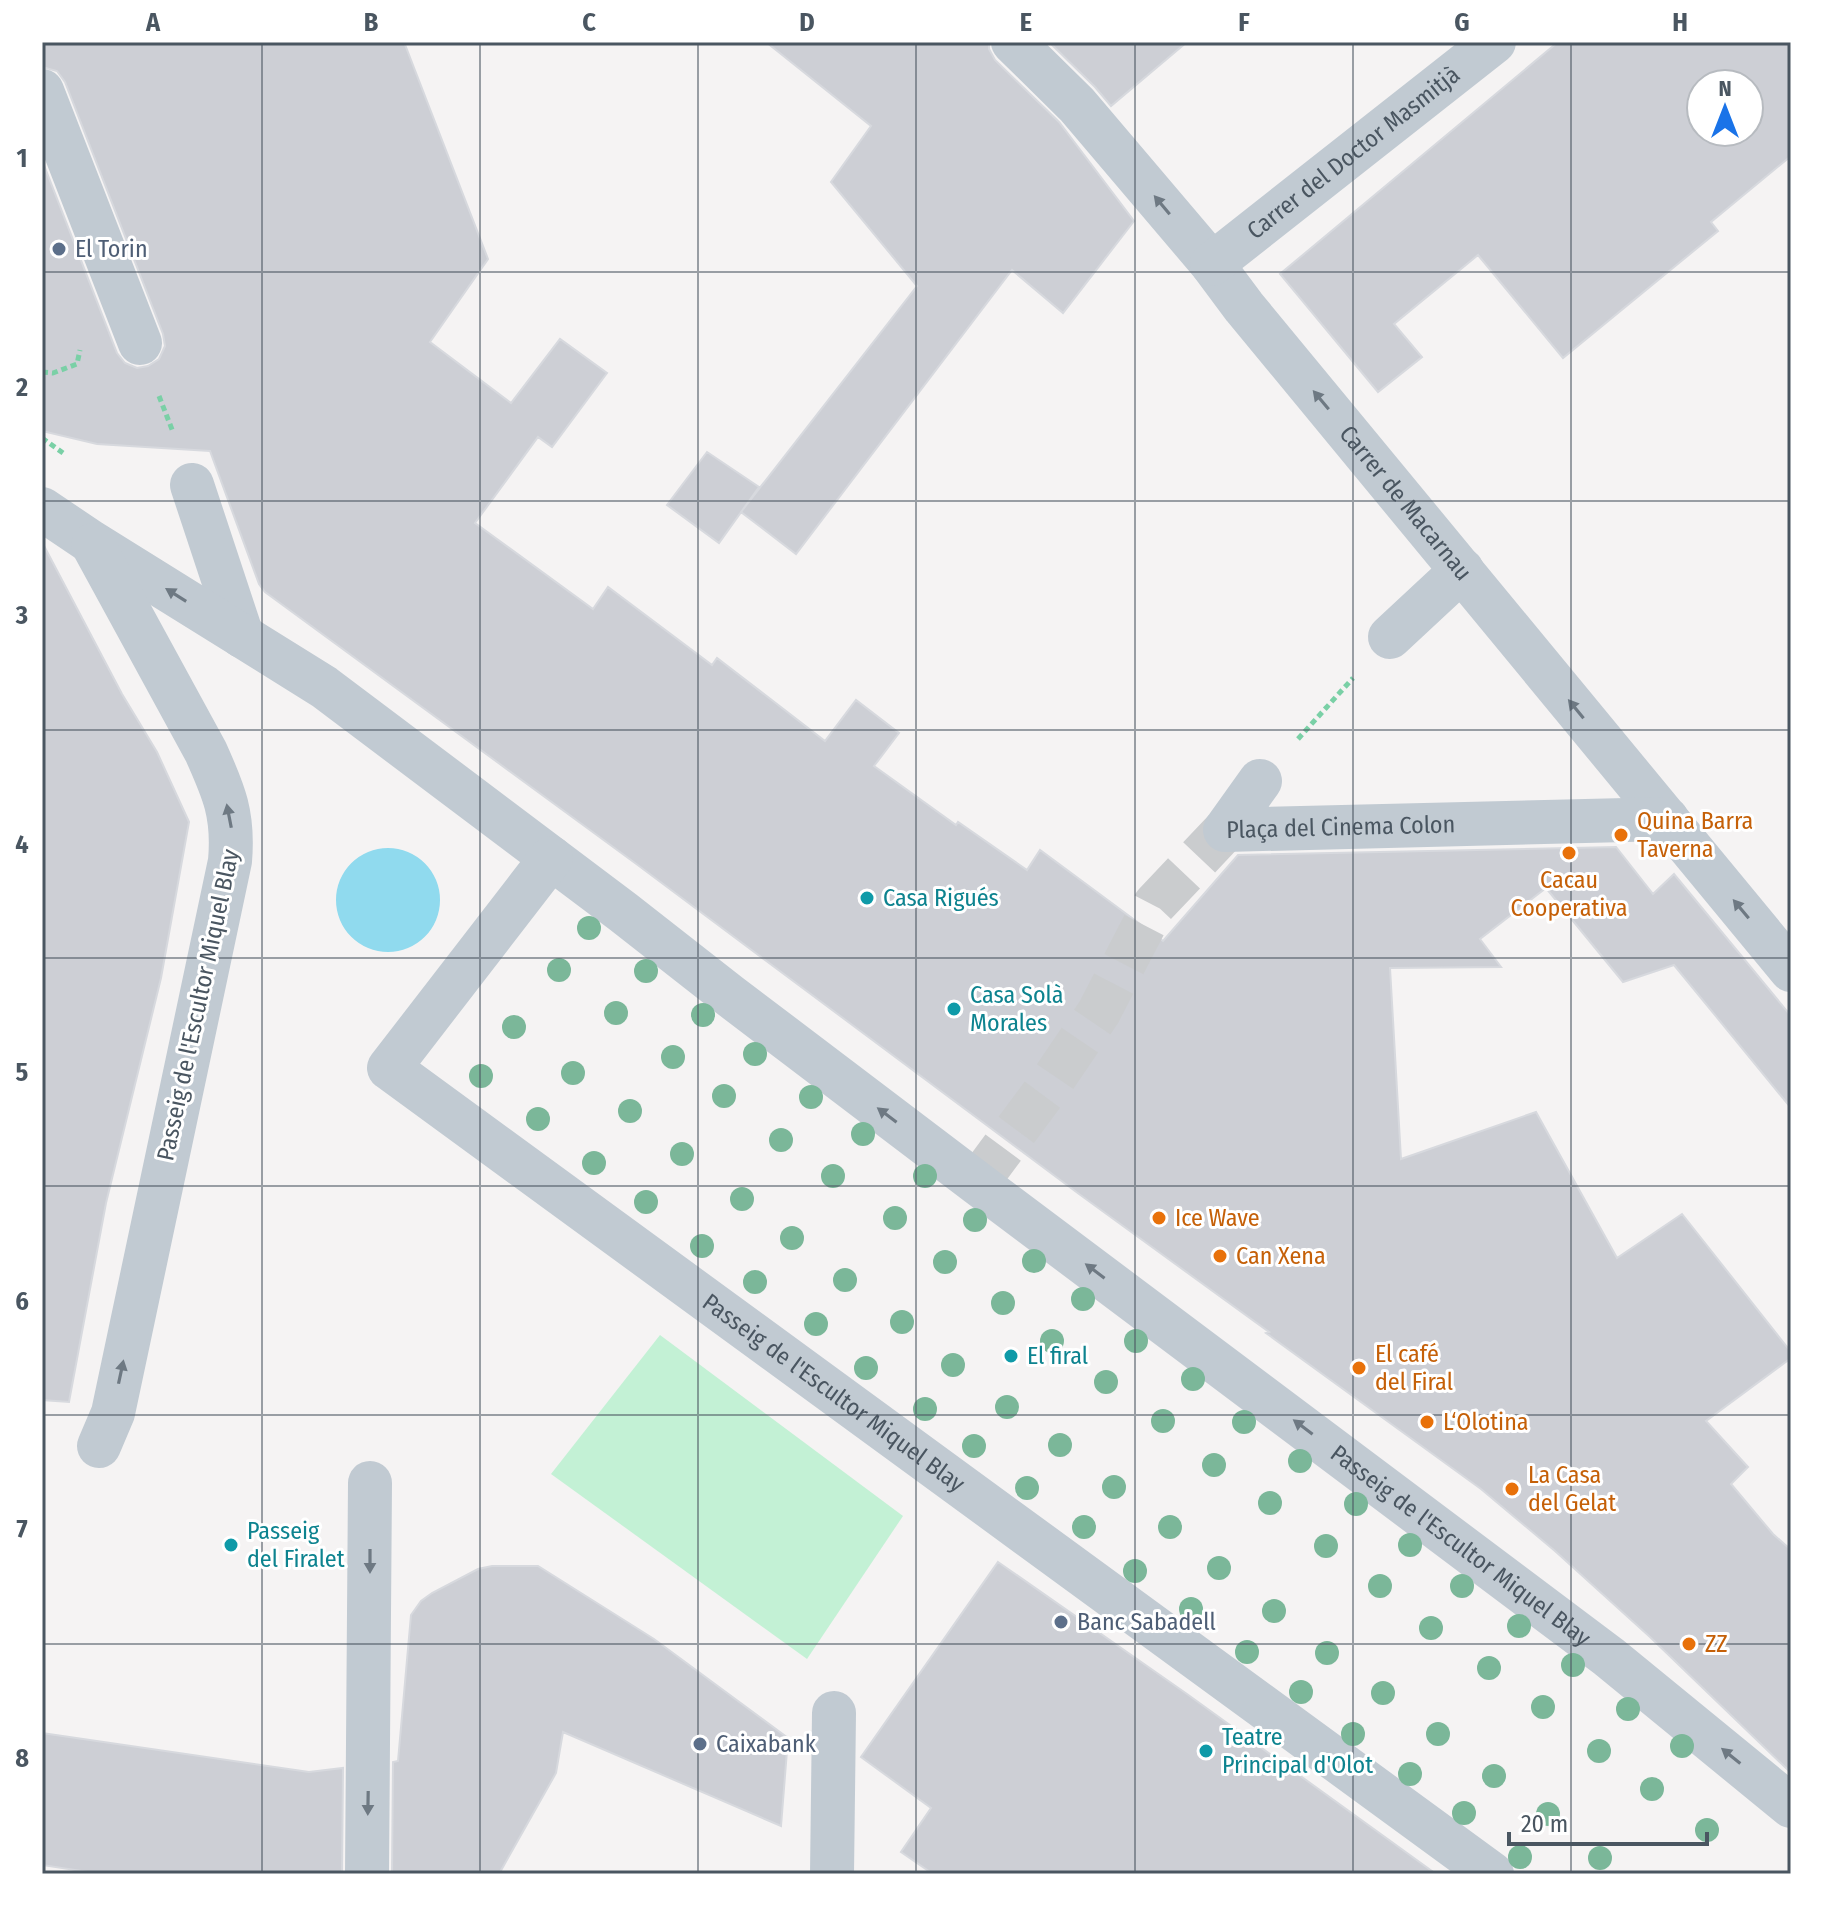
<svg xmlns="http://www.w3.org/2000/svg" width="1833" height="1916" viewBox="0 0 1833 1916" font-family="'Fira Sans Condensed',sans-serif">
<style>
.green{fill:#c3f1d5}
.water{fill:#90daee}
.building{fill:#cdcfd5;stroke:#d7d9de;stroke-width:2;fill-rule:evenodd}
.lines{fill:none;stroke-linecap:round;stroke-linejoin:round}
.minor-tunnel{stroke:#caccce;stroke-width:44;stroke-dasharray:44 22;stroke-linecap:butt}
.path{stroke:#7ad0a6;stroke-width:5;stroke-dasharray:6 4;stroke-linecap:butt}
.minor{stroke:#c1cad2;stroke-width:44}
.tree{fill:#7bb799}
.oneway{fill:#6e7983}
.grid{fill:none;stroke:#4a5661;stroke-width:2;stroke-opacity:0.55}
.service-dot{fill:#5c6f8a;stroke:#fff;stroke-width:3}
.food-dot{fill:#e8710a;stroke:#fff;stroke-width:3}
.culture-dot{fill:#0f9aa8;stroke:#fff;stroke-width:3}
.labels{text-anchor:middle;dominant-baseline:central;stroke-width:6;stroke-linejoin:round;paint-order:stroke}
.street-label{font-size:24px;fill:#4a5661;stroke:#fff}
.service-label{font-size:24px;fill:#4e5e75;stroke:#fff;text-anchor:start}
.food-label{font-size:24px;fill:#c56008;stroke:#fff;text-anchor:start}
.culture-label{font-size:24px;fill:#0d838f;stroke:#fff;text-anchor:start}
.neatline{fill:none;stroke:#4a5661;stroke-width:3}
.grid-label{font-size:26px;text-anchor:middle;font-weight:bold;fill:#4a5661}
</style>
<rect width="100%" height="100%" fill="#f5f3f3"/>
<path class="green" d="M660 1335 903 1516 807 1659 551 1474Z"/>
<path class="water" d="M336 900a52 52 0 1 1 104 0a52 52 0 1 1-104 0Z"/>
<path class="building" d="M42 42H404L488 259 430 342 511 403 560 339 607 373 552 447 538 437 475 523 593 609 608 587 712 665 717 658 825 741 856 700 899 733 874 766 956 825 958 822 1027 870 1040 850 1163 941 1238 855 1616 847 1653 894 1674 874 1791 1016V1108L1674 965 1623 982 1546 888 1480 939 1501 967 1390 968 1401 1159 1536 1112 1617 1258 1682 1214 1791 1352V1358L1706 1421 1748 1467 1731 1484 1773 1534 1791 1550V1773L1650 1637 1555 1551 1481 1489 1266 1333 1269 1332 1079 1194 635 863 265 592 259 584 210 451 97 444 42 431V160L117 353 125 363 137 368 148 366 159 359 165 346 163 334 65 82 57 71 42 67Z
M766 42H989V49L995 60 1059 122 1134 221 1063 313 1012 270 796 554 741 512 917 286 831 182 871 126Z
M1049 42H1187L1111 106 1095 87Z
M1558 42H1791V156L1711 222 1718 231 1563 358 1478 255 1394 324 1422 357 1378 392 1280 274ZM1701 84H1749V132H1701Z
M707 452 759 487 719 543 667 505Z
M42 542 122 694 157 752 189 822 161 978 106 1203 69 1402 42 1400Z
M998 1562 1187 1694 1436 1874H933L901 1852 931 1808 861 1757Z
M492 1566H538L654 1639 788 1738 781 1826 563 1732 556 1773 499 1874H392L393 1762 398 1761 411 1615 421 1601 432 1593 478 1569Z
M42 1733 309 1772 343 1768 342 1874H101L42 1865Z"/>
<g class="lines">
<path class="minor-tunnel" d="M977 1183 1048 1087 1099 1012 1155 904 1225 830"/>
<path class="path" d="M42 372 53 373 77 364 80 350
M159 396 173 432
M42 438 63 453
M1298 739 1353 678"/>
<g class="minor">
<path id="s1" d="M1013 42 1077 105 1212 264 1244 307 1791 970"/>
<path d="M42 91 140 343"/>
<path id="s2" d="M1212 264 1494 42"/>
<path d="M192 485 242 636"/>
<path id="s3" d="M42 509 91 542 324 687 623 912 729 995 977 1183 1609 1657 1791 1806"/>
<path d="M93 545 206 752C224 792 234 815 230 861L113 1413 99 1446"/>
<path d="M1390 637 1462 570"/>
<path id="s4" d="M1260 781 1225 830 1667 819"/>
<path id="s5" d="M551 858 389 1068 1492 1874"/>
<path d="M367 1874 370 1483"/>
<path d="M832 1874 834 1713"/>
</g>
</g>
<g class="tree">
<circle cx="589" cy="928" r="12"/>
<circle cx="559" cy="970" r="12"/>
<circle cx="646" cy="971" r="12"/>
<circle cx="616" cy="1013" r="12"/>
<circle cx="703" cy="1015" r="12"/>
<circle cx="514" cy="1027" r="12"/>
<circle cx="755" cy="1054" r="12"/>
<circle cx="673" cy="1057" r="12"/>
<circle cx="573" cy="1073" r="12"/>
<circle cx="481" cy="1076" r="12"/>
<circle cx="724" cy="1096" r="12"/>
<circle cx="811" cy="1097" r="12"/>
<circle cx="630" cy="1111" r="12"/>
<circle cx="538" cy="1119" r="12"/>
<circle cx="863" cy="1134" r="12"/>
<circle cx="781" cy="1140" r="12"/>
<circle cx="682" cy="1154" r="12"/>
<circle cx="594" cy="1163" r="12"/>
<circle cx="833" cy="1176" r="12"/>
<circle cx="925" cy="1176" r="12"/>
<circle cx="742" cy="1199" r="12"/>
<circle cx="646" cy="1202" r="12"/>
<circle cx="895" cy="1218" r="12"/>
<circle cx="975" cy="1220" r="12"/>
<circle cx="792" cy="1238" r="12"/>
<circle cx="702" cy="1246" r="12"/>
<circle cx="1034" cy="1261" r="12"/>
<circle cx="945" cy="1262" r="12"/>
<circle cx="845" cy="1280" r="12"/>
<circle cx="755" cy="1282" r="12"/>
<circle cx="1083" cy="1299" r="12"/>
<circle cx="1003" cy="1303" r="12"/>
<circle cx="902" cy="1322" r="12"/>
<circle cx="816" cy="1324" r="12"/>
<circle cx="1052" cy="1341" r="12"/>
<circle cx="1136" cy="1341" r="12"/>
<circle cx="953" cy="1365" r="12"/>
<circle cx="866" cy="1368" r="12"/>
<circle cx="1193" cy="1379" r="12"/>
<circle cx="1106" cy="1382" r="12"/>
<circle cx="1007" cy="1407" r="12"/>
<circle cx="925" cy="1409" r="12"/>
<circle cx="1163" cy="1421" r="12"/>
<circle cx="1244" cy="1422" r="12"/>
<circle cx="1060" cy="1445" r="12"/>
<circle cx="974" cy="1446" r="12"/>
<circle cx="1300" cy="1461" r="12"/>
<circle cx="1214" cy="1465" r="12"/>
<circle cx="1114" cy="1487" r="12"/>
<circle cx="1027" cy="1488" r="12"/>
<circle cx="1270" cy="1503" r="12"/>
<circle cx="1356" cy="1504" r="12"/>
<circle cx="1084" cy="1527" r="12"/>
<circle cx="1170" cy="1527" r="12"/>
<circle cx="1410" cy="1545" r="12"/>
<circle cx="1326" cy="1546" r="12"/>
<circle cx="1219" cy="1568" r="12"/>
<circle cx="1135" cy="1571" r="12"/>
<circle cx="1380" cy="1586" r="12"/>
<circle cx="1462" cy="1586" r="12"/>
<circle cx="1191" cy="1609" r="12"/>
<circle cx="1274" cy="1611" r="12"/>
<circle cx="1519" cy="1626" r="12"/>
<circle cx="1431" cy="1628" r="12"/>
<circle cx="1247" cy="1652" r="12"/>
<circle cx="1327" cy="1653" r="12"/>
<circle cx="1573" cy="1665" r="12"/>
<circle cx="1489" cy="1668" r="12"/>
<circle cx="1301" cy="1692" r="12"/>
<circle cx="1383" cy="1693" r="12"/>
<circle cx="1543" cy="1707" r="12"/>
<circle cx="1628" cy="1709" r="12"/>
<circle cx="1353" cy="1734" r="12"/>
<circle cx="1438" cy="1734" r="12"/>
<circle cx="1682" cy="1746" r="12"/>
<circle cx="1599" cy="1751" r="12"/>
<circle cx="1410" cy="1774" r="12"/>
<circle cx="1494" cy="1776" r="12"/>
<circle cx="1652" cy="1789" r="12"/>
<circle cx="1464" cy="1813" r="12"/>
<circle cx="1548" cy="1814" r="12"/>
<circle cx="1707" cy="1830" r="12"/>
<circle cx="1520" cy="1857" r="12"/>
<circle cx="1600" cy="1858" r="12"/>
</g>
<defs><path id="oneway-solid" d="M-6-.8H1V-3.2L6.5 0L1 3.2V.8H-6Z" transform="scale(2)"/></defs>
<g class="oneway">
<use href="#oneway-solid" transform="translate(1162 205) rotate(-130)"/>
<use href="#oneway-solid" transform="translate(1321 400) rotate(-130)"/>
<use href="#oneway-solid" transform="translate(176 595) rotate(-148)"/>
<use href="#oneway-solid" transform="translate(1576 709) rotate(-129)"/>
<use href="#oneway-solid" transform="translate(229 816) rotate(-101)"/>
<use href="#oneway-solid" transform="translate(1741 909) rotate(-130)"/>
<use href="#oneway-solid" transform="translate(887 1115) rotate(-143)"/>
<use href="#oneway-solid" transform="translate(1095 1271) rotate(-143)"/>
<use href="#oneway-solid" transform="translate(121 1372) rotate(-78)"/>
<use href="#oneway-solid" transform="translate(1303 1427) rotate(-143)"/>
<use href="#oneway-solid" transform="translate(370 1561) rotate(90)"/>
<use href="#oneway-solid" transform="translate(1731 1756) rotate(-141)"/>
<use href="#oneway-solid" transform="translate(368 1803) rotate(91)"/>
</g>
<path class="grid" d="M262 42V1874M480 42V1874M698 42V1874M916 42V1874M1135 42V1874M1353 42V1874M1571 42V1874M42 272H1791M42 501H1791M42 730H1791M42 958H1791M42 1186H1791M42 1415H1791M42 1644H1791"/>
<g class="service-dot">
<circle cx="59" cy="249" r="8"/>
<circle cx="1061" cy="1622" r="8"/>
<circle cx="700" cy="1744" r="8"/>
</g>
<g class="food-dot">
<circle cx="1621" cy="835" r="8"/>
<circle cx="1569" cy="853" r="8"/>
<circle cx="1159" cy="1218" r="8"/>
<circle cx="1220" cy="1256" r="8"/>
<circle cx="1359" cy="1368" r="8"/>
<circle cx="1427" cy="1422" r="8"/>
<circle cx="1512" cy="1489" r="8"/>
<circle cx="1689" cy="1644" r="8"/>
</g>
<g class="culture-dot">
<circle cx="867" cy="898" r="8"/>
<circle cx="954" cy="1009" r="8"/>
<circle cx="1011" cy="1356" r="8"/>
<circle cx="231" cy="1545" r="8"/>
<circle cx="1206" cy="1751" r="8"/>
</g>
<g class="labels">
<g class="street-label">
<text stroke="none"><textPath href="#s2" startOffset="180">Carrer del Doctor Masmitjà</textPath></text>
<text stroke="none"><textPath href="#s1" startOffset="606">Carrer de Macarnau</textPath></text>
<text stroke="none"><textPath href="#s4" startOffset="176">Plaça del Cinema Colon</textPath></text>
<text transform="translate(198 1005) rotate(-78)">Passeig de l'Escultor Miquel Blay</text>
<text stroke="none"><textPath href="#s5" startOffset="816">Passeig de l'Escultor Miquel Blay</textPath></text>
<text stroke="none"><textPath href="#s3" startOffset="1758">Passeig de l'Escultor Miquel Blay</textPath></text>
</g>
<g class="service-label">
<text x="75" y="249">El Torin</text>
<text x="1077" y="1622">Banc Sabadell</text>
<text x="716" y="1744">Caixabank</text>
</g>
<g class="food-label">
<text x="1637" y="821">Quina Barra<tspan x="1637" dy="28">Taverna</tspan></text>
<text x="1569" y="880" text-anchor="middle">Cacau<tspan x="1569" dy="28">Cooperativa</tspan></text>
<text x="1175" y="1218">Ice Wave</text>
<text x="1236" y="1256">Can Xena</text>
<text x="1375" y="1354">El café<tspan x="1375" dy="28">del Firal</tspan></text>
<text x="1443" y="1422">L‘Olotina</text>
<text x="1528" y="1475">La Casa<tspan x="1528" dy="28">del Gelat</tspan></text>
<text x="1705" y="1644">ZZ</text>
</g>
<g class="culture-label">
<text x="883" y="898">Casa Rigués</text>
<text x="970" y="995">Casa Solà<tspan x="970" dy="28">Morales</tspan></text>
<text x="1027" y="1356">El firal</text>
<text x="247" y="1531">Passeig<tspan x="247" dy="28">del Firalet</tspan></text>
<text x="1222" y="1737">Teatre<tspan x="1222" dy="28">Principal d'Olot</tspan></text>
</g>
</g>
<rect width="1833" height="1916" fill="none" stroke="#ffffff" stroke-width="88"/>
<g transform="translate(1725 108)"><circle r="38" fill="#ffffff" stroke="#b7bbc0" stroke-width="2"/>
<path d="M0-6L14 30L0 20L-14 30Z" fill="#1a73e8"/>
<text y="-12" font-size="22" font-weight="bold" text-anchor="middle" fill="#4a5661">N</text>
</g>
<path d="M1509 1832v12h198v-12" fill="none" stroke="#4a5661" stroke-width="4"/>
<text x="1521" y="1832" font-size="24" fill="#4a5661" stroke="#ffffff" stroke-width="6" paint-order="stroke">20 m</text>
<rect x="44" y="44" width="1745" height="1828" class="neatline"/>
<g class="grid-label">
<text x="153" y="31">A</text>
<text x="371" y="31">B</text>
<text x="589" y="31">C</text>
<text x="807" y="31">D</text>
<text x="1026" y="31">E</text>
<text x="1244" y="31">F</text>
<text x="1462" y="31">G</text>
<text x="1680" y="31">H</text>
<text x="22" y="167">1</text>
<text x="22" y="396">2</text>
<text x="22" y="624">3</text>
<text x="22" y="853">4</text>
<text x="22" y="1081">5</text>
<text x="22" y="1310">6</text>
<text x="22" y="1538">7</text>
<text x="22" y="1767">8</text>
</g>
</svg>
